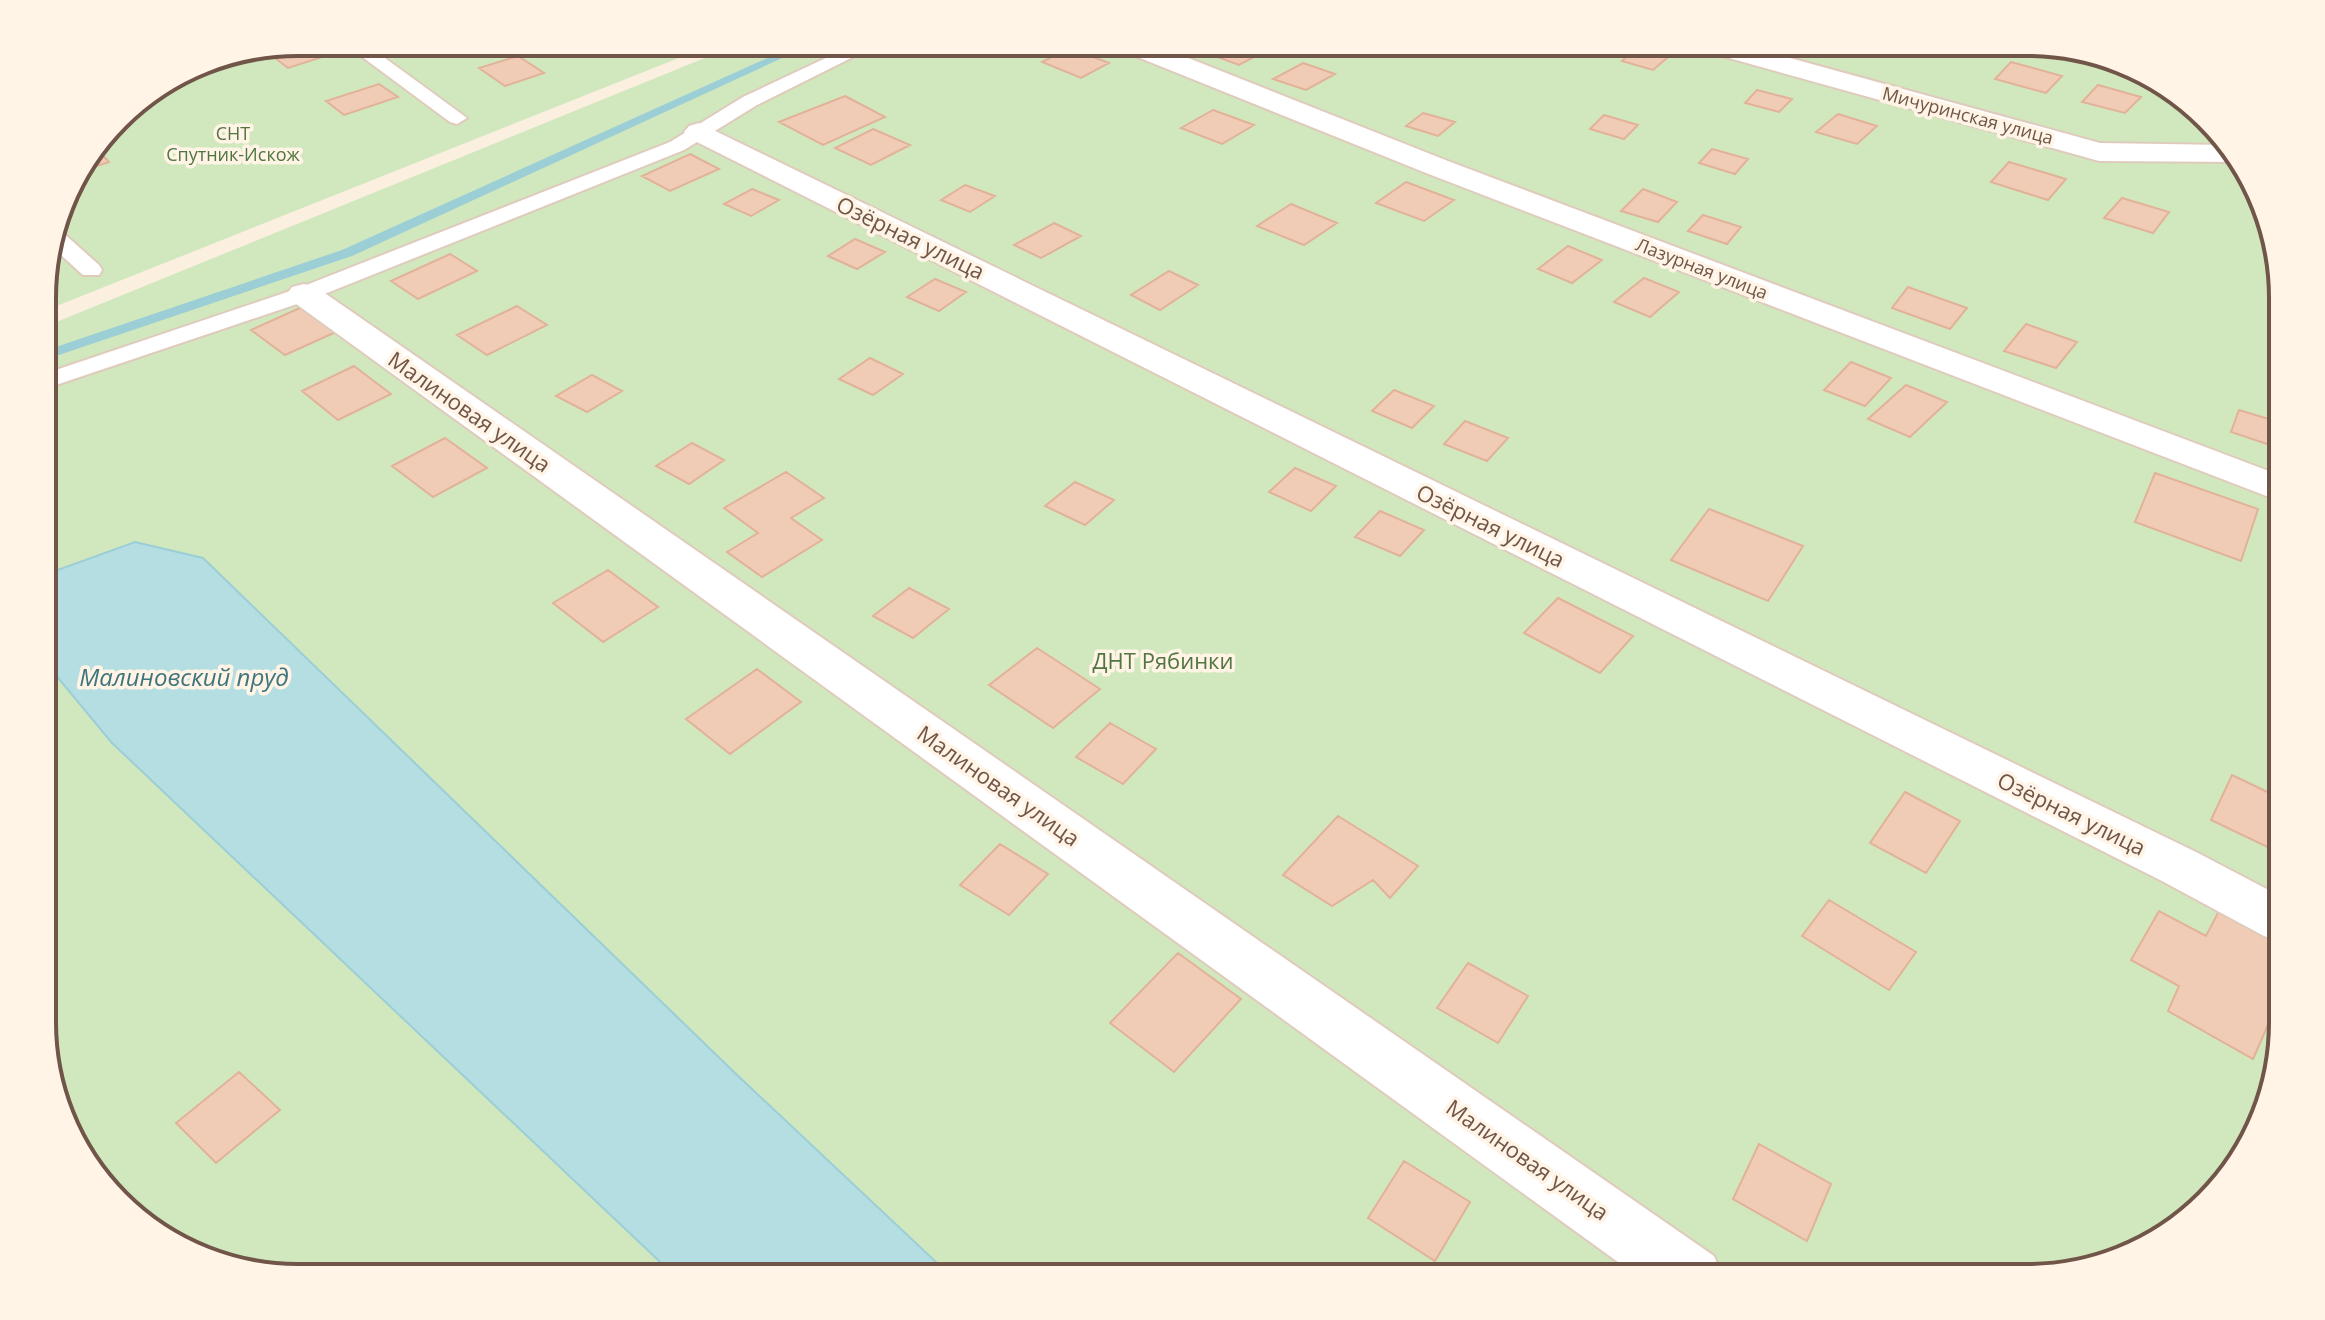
<svg xmlns="http://www.w3.org/2000/svg" width="2325" height="1320" viewBox="0 0 2325 1320" font-family="'Open Sans',sans-serif">
<style>
.green{fill:#d1e8bf}
.water{fill:#b5dee3;stroke:#9bced5;stroke-width:2}
.lines{fill:none;stroke-linecap:round;stroke-linejoin:round}
.stream{fill:#9bced5;fill-rule:evenodd}
.building{fill:#f0ccb7;stroke:#e2b298;stroke-width:2}
.lane-casing{stroke:#dfcbbc;stroke-width:4}
.street-casing{stroke:#dfcbbc;stroke-width:4}
.lane{fill:#fff;fill-rule:evenodd}
.street{fill:#fff;fill-rule:evenodd}
.labels{text-anchor:middle;dominant-baseline:central;stroke-width:7;stroke-linejoin:round;paint-order:stroke}
.far-street-label{font-size:18px;fill:#705548;stroke:#fff4e5}
.far-park-label{font-size:18px;fill:#527641;stroke:#fff4e5}
.street-label{font-size:22px;fill:#705548;stroke:#fff4e5}
.park-label{font-size:22px;fill:#527641;stroke:#fff4e5}
.water-label{font-size:24px;font-style:italic;fill:#3f757d;stroke:#fff4e5}
.rim{fill:none;stroke:#705548;stroke-width:4}
</style>
<rect width="100%" height="100%" fill="#fbefdf"/>
<path class="green" d="M298 42H719L44 311V265L69 184 129 106 200 61Z
M744 42H2028L2155 76 2240 156 2282 280V1039L2249 1150 2169 1235 2044 1277 297 1278 170 1244 85 1164 44 1055V327Z"/>
<path class="water" d="M135 542 203 558 735 1073 953 1278H677L112 743 44 661V587L52 572Z"/>
<g class="lines">
<path class="stream" d="M803 42H817L352 256 44 360V351L342 250Z"/>
</g>
<path class="building" d="M313 42H328L341 51 288 68 271 55Z
M1242 42 1269 49 1239 65 1215 56Z
M1548 42H1592L1578 51Z
M1070 48 1109 63 1081 78 1042 62Z
M1635 49 1667 58 1653 70 1622 61Z
M518 56 544 73 505 86 479 68Z
M2011 62 2062 76 2046 93 1995 79Z
M1303 63 1335 74 1306 90 1273 79Z
M379 84 398 97 344 115 326 101Z
M2098 85 2141 97 2125 113 2082 102Z
M1757 90 1792 99 1779 112 1745 103Z
M845 96 885 117 823 145 779 122Z
M1213 110 1254 125 1222 144 1181 128Z
M1423 113 1455 122 1438 136 1406 126Z
M1838 114 1877 126 1857 144 1816 132Z
M1604 115 1638 125 1624 139 1590 129Z
M873 129 910 145 871 165 835 148Z
M96 148 109 162 78 172Z
M1712 149 1748 159 1735 174 1699 163Z
M690 154 719 169 670 191 642 176Z
M2009 162 2066 179 2048 200 1991 182Z
M1406 182 1454 200 1424 221 1376 203Z
M965 185 995 196 970 212 941 200Z
M752 189 779 200 751 216 724 204Z
M1643 189 1677 202 1658 222 1621 211Z
M2122 198 2169 212 2153 233 2104 218Z
M1291 204 1337 223 1304 245 1257 226Z
M1703 215 1741 227 1727 244 1688 231Z
M1054 223 1081 236 1041 258 1014 245Z
M855 239 885 252 857 269 828 256Z
M1568 246 1602 260 1572 283 1538 269Z
M450 254 477 271 418 299 391 281Z
M1169 271 1198 285 1160 310 1131 295Z
M1644 278 1679 292 1650 317 1614 302Z
M935 279 966 292 939 311 907 297Z
M1908 287 1967 308 1950 329 1892 308Z
M517 306 547 325 487 355 457 335Z
M302 307 336 332 285 355 251 330Z
M2026 324 2077 342 2056 368 2004 351Z
M870 358 903 374 873 395 839 379Z
M1851 362 1891 378 1865 406 1824 390Z
M354 366 391 394 338 420 302 391Z
M592 375 622 391 587 412 556 396Z
M1906 385 1947 402 1910 437 1868 419Z
M1394 390 1434 406 1412 428 1372 411Z
M2239 410 2282 423V449L2231 432Z
M1465 421 1508 438 1487 461 1444 444Z
M445 438 487 468 433 497 392 466Z
M692 443 724 460 689 484 656 466Z
M1295 468 1336 486 1311 511 1269 492Z
M786 472 824 498 791 518 822 540 762 577 727 552 758 533 724 508Z
M2155 473 2258 509 2241 561 2135 522Z
M1075 482 1114 500 1085 525 1045 506Z
M1709 509 1803 546 1768 601 1671 560Z
M1380 511 1424 530 1400 556 1355 537Z
M608 570 658 607 603 642 553 603Z
M909 588 949 609 913 638 873 616Z
M1558 598 1633 636 1600 673 1524 633Z
M1037 648 1100 689 1053 728 989 685Z
M757 669 801 702 730 754 686 719Z
M1110 723 1156 749 1123 784 1076 757Z
M2232 775 2282 799V854L2211 820Z
M1905 792 1960 821 1926 873 1870 843Z
M1338 816 1418 866 1390 898 1373 880 1332 906 1283 875Z
M1000 844 1048 874 1009 915 960 885Z
M1829 900 1916 952 1889 990 1802 936Z
M2221 907 2282 939V993L2253 1059 2168 1011 2179 986 2131 960 2159 911 2206 936Z
M1178 953 1241 999 1174 1072 1110 1023Z
M1468 963 1528 996 1498 1043 1437 1008Z
M239 1072 280 1110 216 1163 176 1123Z
M1759 1144 1831 1184 1807 1241 1733 1199Z
M1404 1161 1470 1202 1435 1261 1368 1218Z"/>
<g class="lines">
<defs>
<path id="lane" d="M342 42H363L467 118 457 124 450 122Z
M860 42H883L757 105 684 150 312 299 44 389V374L296 289 670 142 743 97Z
M55 230 61 231 99 265 102 270 99 275H83L50 245Z"/>
<path id="street" d="M1111 42H1148L1448 161 2282 476V502L1426 173 1115 48Z
M1689 42H1732L2100 143 2228 145 2242 162 2099 161 1693 48Z
M699 123 2198 853 2282 897V942L2264 936 2162 881 689 138 684 132 689 126Z
M304 284 316 287 1714 1256 1723 1278H1640L292 301 287 294 292 287Z"/>
</defs>
<use href="#lane" class="lane-casing"/>
<use href="#street" class="street-casing"/>
<use href="#lane" class="lane"/>
<use href="#street" class="street"/>
</g>
<g class="labels">
<g class="far-street-label">
<text transform="translate(1968 115) rotate(15)">Мичуринская улица</text>
<text transform="translate(1702 268) rotate(21)">Лазурная улица</text>
</g>
<g class="far-park-label">
<text x="233" y="133">СНТ<tspan x="233" dy="21">Спутник-Искож</tspan></text>
</g>
<g class="street-label">
<text transform="translate(911 237) rotate(26)">Озёрная улица</text>
<text transform="translate(470 411) rotate(35)">Малиновая улица</text>
<text transform="translate(1491 525) rotate(26)">Озёрная улица</text>
<text transform="translate(999 785) rotate(35)">Малиновая улица</text>
<text transform="translate(2072 813) rotate(26)">Озёрная улица</text>
<text transform="translate(1528 1159) rotate(35)">Малиновая улица</text>
</g>
<g class="park-label">
<text x="1163" y="660">ДНТ Рябинки</text>
</g>
<g class="water-label">
<text x="184" y="676">Малиновский пруд</text>
</g>
</g>
<path d="M0 0H2325V1320H0ZM298 56H2027A242 242 0 0 1 2269 298V1022A242 242 0 0 1 2027 1264H298A242 242 0 0 1 56 1022V298A242 242 0 0 1 298 56Z" fill="#fff4e5" fill-rule="evenodd"/>
<path class="rim" d="M298 56H2027A242 242 0 0 1 2269 298V1022A242 242 0 0 1 2027 1264H298A242 242 0 0 1 56 1022V298A242 242 0 0 1 298 56Z"/>
</svg>
